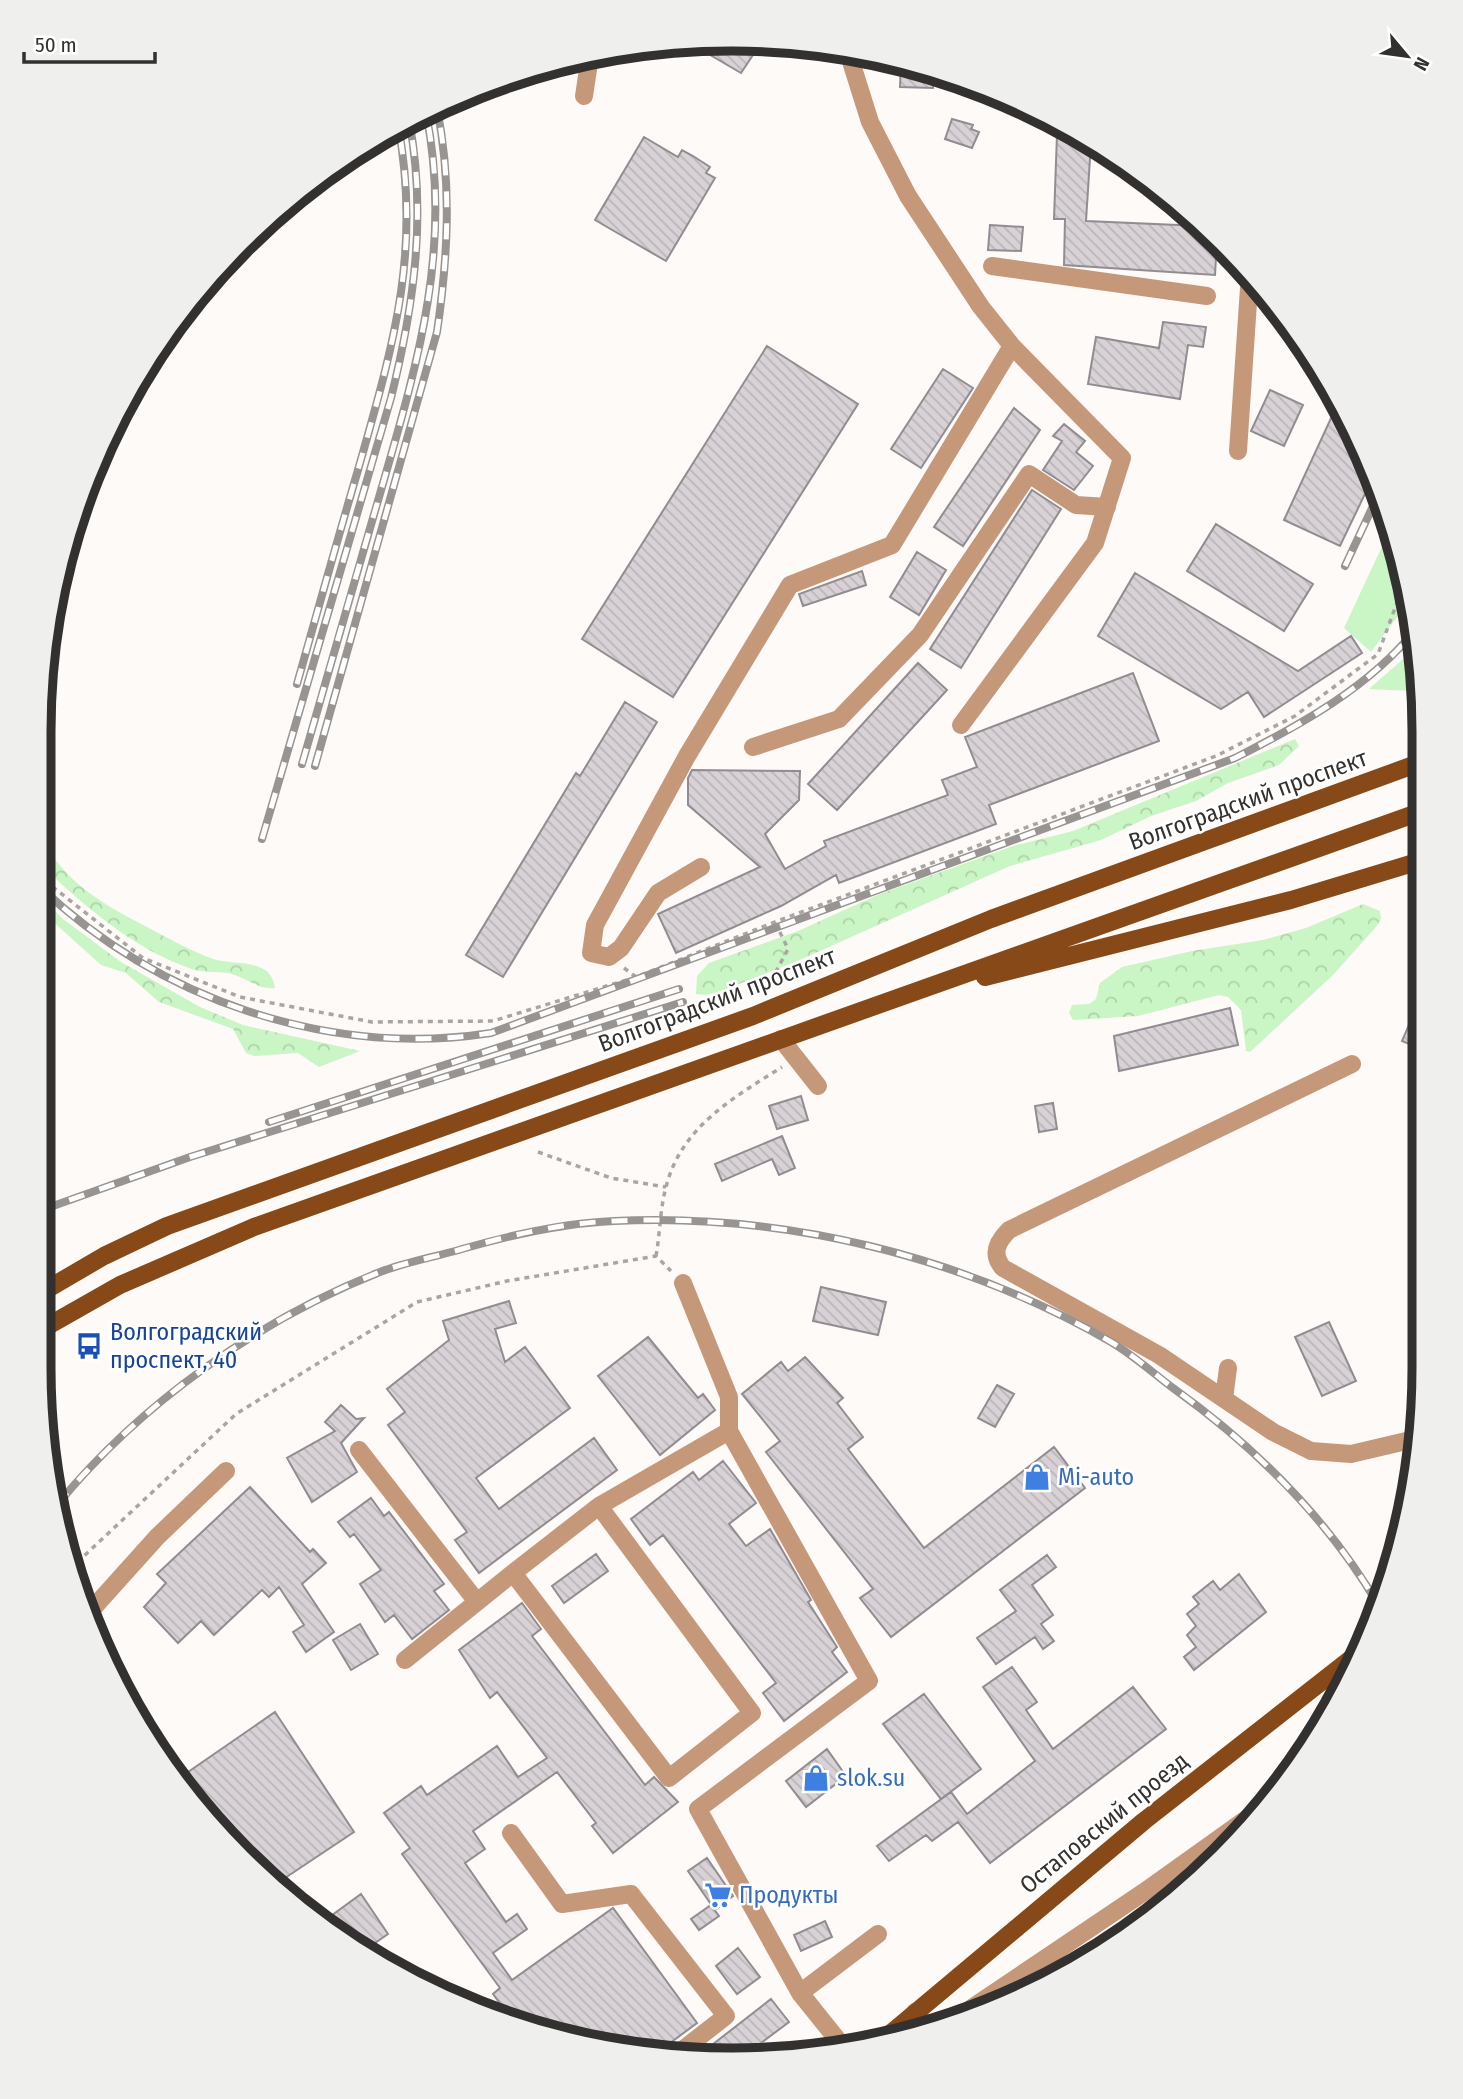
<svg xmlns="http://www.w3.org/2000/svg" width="1463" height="2099" viewBox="0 0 1463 2099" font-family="'Fira Sans Condensed',sans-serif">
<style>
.grass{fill:#caf5c4}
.forest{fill:url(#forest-crowns)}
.building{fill:url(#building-back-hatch);stroke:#918c91;stroke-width:2}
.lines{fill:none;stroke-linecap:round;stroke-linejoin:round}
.path{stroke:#a9a5a3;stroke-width:3.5;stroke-dasharray:5 5;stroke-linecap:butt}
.minor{stroke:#c6987a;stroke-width:18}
.major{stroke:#874918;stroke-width:18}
.rail-casing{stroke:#979492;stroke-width:8}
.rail{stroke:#fff;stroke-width:5;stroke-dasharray:16;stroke-linecap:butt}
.labels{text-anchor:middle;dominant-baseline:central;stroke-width:5;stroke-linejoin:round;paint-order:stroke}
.street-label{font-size:24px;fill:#33312f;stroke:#fff}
.transit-label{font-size:24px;fill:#164399;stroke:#fff;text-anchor:start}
.shop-label{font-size:24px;fill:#366cbe;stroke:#fff;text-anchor:start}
.rim{fill:none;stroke:#33312f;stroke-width:9}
</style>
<defs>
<pattern id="forest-crowns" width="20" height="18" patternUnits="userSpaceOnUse" patternTransform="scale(1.75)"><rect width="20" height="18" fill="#caf5c4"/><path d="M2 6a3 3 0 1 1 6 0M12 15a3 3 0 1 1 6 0" fill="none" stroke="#aed2a9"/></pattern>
<pattern id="building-back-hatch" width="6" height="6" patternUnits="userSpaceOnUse" patternTransform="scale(1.75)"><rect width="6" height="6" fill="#d8d2d7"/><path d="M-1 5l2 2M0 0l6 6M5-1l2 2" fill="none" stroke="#bab5b9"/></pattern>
</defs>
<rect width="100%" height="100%" fill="#fefaf8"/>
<path class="grass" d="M1392 525 1409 601 1371 652 1344 628Z
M1419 645V704H1414L1412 691 1369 689Z"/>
<path class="forest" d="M1295 739 1299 746 1279 765 1228 783 1196 801 1151 816 1101 840 1010 866 802 959 724 990 706 995 696 994 697 976 709 963 798 931 880 894 1013 846 1073 831Z
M39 837C70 885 96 900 145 926 168 938 189 950 213 959 236 966 271 957 275 988 260 990 249 980 235 975 222 970 206 974 192 969 133 949 83 905 39 863Z
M39 895 63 919 121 962 200 1007 243 1025 360 1051 319 1067 298 1053 255 1056 246 1053 233 1029 159 1002 126 973 101 965 39 909Z
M1363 904 1380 911 1381 919 1376 927 1333 975 1250 1052 1246 1051 1241 1010 1228 997 1219 995 1138 1016 1073 1020 1069 1013 1072 1005 1089 1004 1096 999 1100 983 1122 967 1192 951 1263 940 1306 928Z"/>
<path class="building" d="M763 40 741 73 690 43 711 42Z
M901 60 934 71 933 88 900 87Z
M952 119 973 125 971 129 979 132 972 148 945 139Z
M1057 134 1079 136 1091 143 1086 221 1201 226 1217 241 1215 275 1064 265 1065 219H1054Z
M644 137 678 157 682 150 693 156 710 167 706 173 715 178 666 261 595 220Z
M990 225 1023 227 1021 251 988 250Z
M1163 322 1206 327 1203 347 1188 345 1180 399 1088 384 1096 337 1159 348Z
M767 346 858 404 673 697 582 639Z
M943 369 973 388 921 468 891 449Z
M1270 390 1303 405 1284 446 1251 431Z
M1338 403 1353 425 1374 475 1340 546 1284 520Z
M1014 408 1040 430 963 546 934 527Z
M1064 424 1085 441 1076 452 1093 466 1074 490 1043 470 1062 441 1053 436Z
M1032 490 1061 509 961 668 930 649Z
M1216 524 1313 584 1284 631 1187 571Z
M917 552 946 570 919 615 890 597Z
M862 571 866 585 803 606 799 594Z
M1135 573 1298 671 1351 636 1362 653 1264 717 1248 692 1221 709 1098 636Z
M918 663 947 690 837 810 808 784Z
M1133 673 1159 741 989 805 996 824 839 883 836 875 781 906 676 953 658 914 760 867 688 805V778L692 770 800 771 799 800 765 834 785 869 826 846 824 841 948 795 942 780 977 767 965 737Z
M625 702 657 722 503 977 466 955 576 773 580 776Z
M1421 997V1049L1402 1041Z
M1230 1008 1238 1045 1119 1071 1114 1036Z
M801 1096 808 1120 777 1129 769 1106Z
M1053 1103 1057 1129 1039 1132 1035 1106Z
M782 1136 795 1168 779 1175 772 1159 722 1181 715 1164Z
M821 1287 886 1302 878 1335 813 1321Z
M509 1301 516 1323 495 1329 505 1362 525 1347 570 1408 476 1478 499 1509 594 1438 617 1470 479 1573 455 1540 467 1532 388 1425 405 1412 387 1389 449 1340 443 1321Z
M1329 1322 1356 1381 1322 1396 1295 1337Z
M648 1337 698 1398 703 1394 715 1410 660 1455 598 1376Z
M805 1357 843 1398 837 1403 863 1437 848 1449 924 1548 1054 1447 1085 1488 891 1637 860 1598 873 1589 766 1452 780 1441 742 1394 781 1362 788 1371Z
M997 1385 1014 1394 995 1427 978 1418Z
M341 1405 356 1419 364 1418 341 1443 357 1472 312 1502 287 1458 335 1431 325 1422Z
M723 1461 756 1503 729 1524 746 1546 770 1529 811 1600 808 1602 837 1647 832 1652 847 1672 784 1721 763 1693 776 1683 663 1535 650 1545 631 1519 693 1472 699 1480Z
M250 1487 310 1552 313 1549 326 1563 302 1584 334 1632 306 1652 293 1632 304 1625 279 1587 269 1597 262 1590 214 1635 201 1621 178 1643 144 1607 166 1583 157 1574Z
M371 1498 384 1516 389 1512 444 1584 434 1591 449 1610 412 1639 394 1615 385 1622 360 1584 381 1570 354 1534 350 1537 338 1522Z
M596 1554 608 1571 564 1603 552 1586Z
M1047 1555 1056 1567 1032 1585 1053 1615 1041 1624 1054 1641 1043 1649 1035 1637 996 1664 977 1638 1016 1611 1000 1590Z
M1239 1574 1266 1612 1194 1670 1184 1657 1196 1647 1187 1635 1196 1626 1187 1614 1199 1604 1193 1597 1213 1581 1220 1590Z
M522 1603 541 1629 532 1636 645 1785 654 1777 678 1802 613 1853 592 1826 596 1823 557 1772 473 1831 485 1849 465 1863 506 1922 517 1914 527 1929 493 1953 512 1980 613 1908 697 2023 654 2055H641L512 2020 493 1994 500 1988 402 1854 410 1848 384 1813 421 1786 427 1795 497 1746 518 1777 547 1758 497 1692 490 1698 459 1650Z
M360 1624 378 1654 351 1670 333 1640Z
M1012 1667 1037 1702 1026 1710 1053 1749 1133 1687 1166 1729 990 1863 958 1822 932 1841 926 1835 889 1861 877 1846 951 1792 967 1814 1035 1761 983 1687Z
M924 1694 981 1769 941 1799 883 1724Z
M275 1712 354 1832 273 1886 178 1779Z
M827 1749 846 1776 806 1807 786 1781Z
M707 1858 733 1896 715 1910 688 1871Z
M361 1894 388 1934 362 1952 320 1924Z
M711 1905 719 1916 699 1930 691 1919Z
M825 1921 832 1937 801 1951 794 1935Z
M738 1948 760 1977 737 1994 716 1966Z
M771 1999 789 2022 745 2055H699Z"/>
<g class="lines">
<path class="path" d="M39 872 49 884 143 958 240 997 372 1022 493 1021 636 977 775 922 1216 756 1295 716 1378 654 1405 581
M624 968 636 977
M771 981 788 949 775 922
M538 1152 611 1178 666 1187
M656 1256C660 1234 660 1209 666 1187 681 1127 733 1098 782 1067
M70 1569 236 1414 417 1302 507 1281 656 1256 671 1271"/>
<path class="minor" d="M848 52 870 122 908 196 981 307 1012 346 1122 458 1095 543 961 725
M584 96 590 56
M992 266 1207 296
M1238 451 1250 273
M753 747 839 719 920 635 1029 474 1076 505 1107 507
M701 867 658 893 621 948 609 957 591 953 595 925 687 756 790 585 892 545 1012 346
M781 1039 818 1086
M1352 1064 1009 1230C997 1242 991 1254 1003 1268L1159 1355 1273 1432 1311 1451 1351 1454 1419 1438
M683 1283 729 1397V1431L869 1681 698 1809 800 1993 845 2049
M1224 1399 1228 1368
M359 1450 477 1602
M599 1506 752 1713 669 1778 513 1573Z
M599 1506 729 1431
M86 1616 157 1537 226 1471
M405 1660 513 1573
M511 1833 562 1904 631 1894 726 2016 676 2055
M800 1993 878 1934
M915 2012 928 2026 949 2024
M945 2026 1144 1892 1270 1802"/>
<path class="major" d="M985 977 1291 900 1420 861
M39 1294 104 1256 167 1226 753 1016 991 919 1419 763
M39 1331 120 1285 254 1227 1420 812
M883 2040 1144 1821 1362 1650"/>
<defs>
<path id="rail" d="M1345 566 1380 491
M297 684C317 613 337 541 358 470 392 349 422 253 398 125
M302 764C327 677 352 590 377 504 415 372 454 251 426 113
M315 766 437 332C448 257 452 183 437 108
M262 839 391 398C414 305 427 215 409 120
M39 886C158 999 327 1058 491 1033L1235 758C1300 725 1370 687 1416 629
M269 1122 679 989
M39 1211 190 1157 683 1002
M57 1505C140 1404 258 1320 380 1272 406 1262 435 1257 462 1249 511 1235 562 1223 614 1221 785 1213 962 1256 1111 1342 1133 1355 1153 1373 1173 1388 1254 1446 1328 1519 1379 1606"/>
</defs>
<use href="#rail" class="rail-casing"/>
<use href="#rail" class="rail"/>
</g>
<defs>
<symbol id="bus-bare" viewBox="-9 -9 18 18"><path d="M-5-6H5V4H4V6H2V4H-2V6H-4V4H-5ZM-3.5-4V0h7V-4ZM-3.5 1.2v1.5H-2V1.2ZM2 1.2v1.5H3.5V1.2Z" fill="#1a4fb4" stroke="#fff" stroke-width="2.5" paint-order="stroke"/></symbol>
<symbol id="shop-bare" viewBox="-9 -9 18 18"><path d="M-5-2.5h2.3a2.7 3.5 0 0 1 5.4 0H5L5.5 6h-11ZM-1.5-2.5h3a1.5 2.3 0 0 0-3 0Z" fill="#3f7fe0" stroke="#fff" stroke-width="2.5" paint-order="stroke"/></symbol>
<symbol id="supermarket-bare" viewBox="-9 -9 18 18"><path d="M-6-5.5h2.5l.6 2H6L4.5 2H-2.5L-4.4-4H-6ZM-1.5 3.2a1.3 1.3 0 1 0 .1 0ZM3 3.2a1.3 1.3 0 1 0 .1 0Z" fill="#3f7fe0" stroke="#fff" stroke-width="2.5" paint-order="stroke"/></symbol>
</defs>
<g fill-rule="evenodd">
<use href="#bus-bare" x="70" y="1327" width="38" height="38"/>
<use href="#shop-bare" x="1018" y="1458" width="38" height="38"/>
<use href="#shop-bare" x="797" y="1759" width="38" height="38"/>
<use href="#supermarket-bare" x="699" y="1876" width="38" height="38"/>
</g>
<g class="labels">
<g class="street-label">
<text transform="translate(1248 800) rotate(-20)">Волгоградский проспект</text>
<text transform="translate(717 1000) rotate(-21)">Волгоградский проспект</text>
<text transform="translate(1104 1823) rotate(-39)">Остаповский проезд</text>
</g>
<g class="transit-label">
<text x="110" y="1332">Волгоградский<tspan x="110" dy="28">проспект, 40</tspan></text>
</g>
<g class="shop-label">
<text x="1058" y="1477">Mi-auto</text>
<text x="837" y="1778">slok.su</text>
<text x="739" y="1895">Продукты</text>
</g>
</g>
<path d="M0 0H1463V2099H0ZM731 51H732A680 680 0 0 1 1412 731V1368A680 680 0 0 1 732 2048H731A680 680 0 0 1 51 1368V731A680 680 0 0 1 731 51Z" fill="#efefee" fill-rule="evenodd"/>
<path class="rim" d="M731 51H732A680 680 0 0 1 1412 731V1368A680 680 0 0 1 732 2048H731A680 680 0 0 1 51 1368V731A680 680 0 0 1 731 51Z"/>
<g transform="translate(1407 56) rotate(119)" stroke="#ffffff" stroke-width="5" paint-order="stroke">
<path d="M0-5L12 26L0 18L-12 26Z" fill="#33312f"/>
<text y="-10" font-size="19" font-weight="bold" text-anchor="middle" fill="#33312f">N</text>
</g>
<path d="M24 52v10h131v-10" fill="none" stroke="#33312f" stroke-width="3.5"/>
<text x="35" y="52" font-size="21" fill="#33312f" stroke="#ffffff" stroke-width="5" paint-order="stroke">50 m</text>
</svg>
